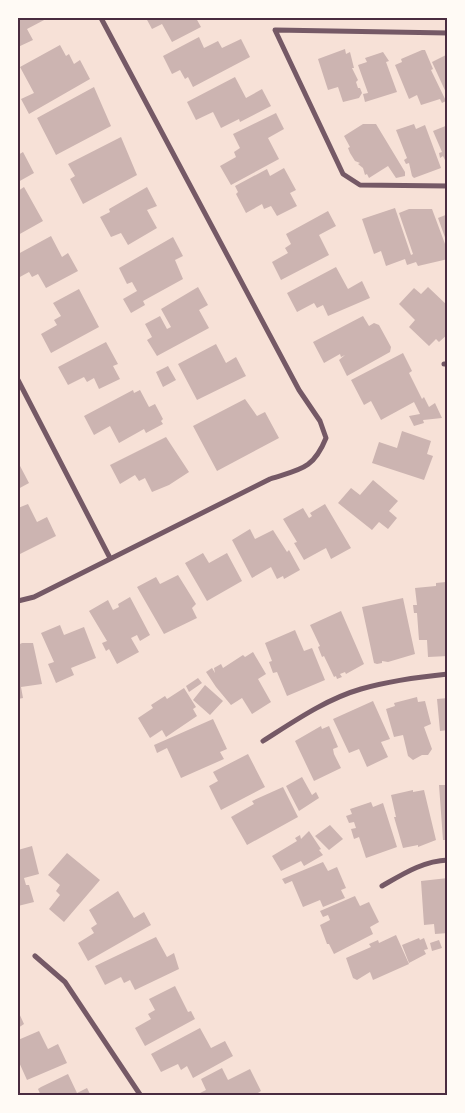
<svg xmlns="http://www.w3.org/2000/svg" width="465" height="1113" viewBox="0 0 465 1113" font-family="'Public Sans',sans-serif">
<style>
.building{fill:#ccb4b1}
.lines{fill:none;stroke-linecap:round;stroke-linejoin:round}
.minor{stroke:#755966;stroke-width:5}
.neatline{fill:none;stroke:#4a2c40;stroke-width:2}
</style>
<rect width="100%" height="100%" fill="#f7e1d7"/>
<path class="building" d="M18 18H45L46 19 27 29 33 40 18 47Z
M146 18H196L201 27 172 42 162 24 152 29Z
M199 37 204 48 218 41 222 48 241 39 250 57 193 87 188 77 185 79 180 70 172 74 163 56Z
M60 45 66 56 69 54 74 64 80 60 90 79 29 114 21 99 34 93 20 67Z
M345 49 346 54 350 52 354 68H352L358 80 356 82 358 88H360L362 93 359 98 343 102 338 87 328 90 318 59Z
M422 50H425L433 69 431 70 446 101 442 103 440 99 421 105 417 95 409 99 395 65 402 62 401 59Z
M383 52 389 61 386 62 397 92 365 102 363 94 368 93 358 65 367 62 365 58Z
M448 54V97L432 62Z
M235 77 246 98 262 89 271 106 240 122 239 119 221 128 213 112 196 120 187 102Z
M94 87 111 126 56 155 37 118Z
M276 113 284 129 268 138 279 159 231 185 220 166 236 157 234 152 240 148 233 134Z
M363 124H376L405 172V176L396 178 388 166 369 178 367 174 365 175 363 168 358 164 360 163 355 161 350 153 348 148 350 147 344 136Z
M414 124 416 129 425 125 441 168 414 178 412 176 409 163 406 164 404 160 407 158 396 130Z
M448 125V166L443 156 440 158 439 153 442 152 433 131Z
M121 137 137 175 83 204 70 179 75 176 68 164Z
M23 152 34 173 18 182V155Z
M284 168 296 190 290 193 297 206 277 216 271 206 264 209 262 204 246 213 236 194 238 192 235 186 267 169 270 176Z
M24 187 43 221 18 235V191Z
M147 187 157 206 147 210 157 228 128 245 121 233 111 237 100 217 110 212 109 209Z
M395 208 411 255 413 254 399 213 409 209H432L448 252V259L418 266 416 262 407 265 405 259 386 266 381 251 374 254 362 219Z
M328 211 336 226 319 235 329 255 281 280 272 262 288 253 285 248 291 244 286 234Z
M448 214V243H447L438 218Z
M51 236 62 257 68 253 78 271 46 288 38 274 32 277 29 272 18 278V254Z
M173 237 183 256 175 260 183 279 143 301 145 305 131 313 123 299 137 291 132 282 127 284 119 268Z
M336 267 348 289 362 281 370 298 328 316 323 305 317 308 314 303 297 312 287 293Z
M198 287 208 305 199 310 209 328 157 356 147 340 152 337 145 324 160 316 167 329 171 327 161 309Z
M428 287 448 306V334L439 342 436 339 429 346 409 327 415 320 399 304 414 288 421 294Z
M79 289 99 327 51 353 41 334 57 325 54 320 61 316 53 303Z
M363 316 369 326 374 323 379 325 391 347 390 352 347 376 339 360 345 355 341 357 340 354 324 363 313 342Z
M106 342 118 364 113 366 120 379 99 389 94 378 87 382 84 377 68 385 58 367Z
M216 344 226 363 236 357 246 376 197 400 178 364Z
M403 353 412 371 409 373 422 399 424 397 429 407 435 403 442 418 423 420 424 423 414 426 409 416 420 414 414 402 381 420 371 401 364 405 351 380Z
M168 366 176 380 163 387 156 372Z
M133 390 134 393 140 390 149 407 155 404 163 419 161 421 163 424 146 433 144 429 119 443 110 426 94 435 84 416Z
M245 399 257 416 265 412 279 438 217 471 193 426Z
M402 431 431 441 427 454 433 456 424 480 372 463 379 442 397 448Z
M166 437 189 472 169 485 152 492 145 478 139 481 135 475 120 484 110 465Z
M19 464 29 483 18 489V465Z
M373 480 398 501 389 511 397 518 388 529 379 522 372 530 338 503 351 488 360 495Z
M28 504 37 522 47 517 56 536 18 555V508Z
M325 504 351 548 331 559 326 548 304 560 294 543 297 542 283 519 303 508 309 518 312 516 310 513Z
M250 529 255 539 273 530 287 552 289 550 300 570 284 579 283 576 277 579 271 567 252 578 232 540Z
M203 553 209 563 227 553 242 581 207 601 185 563Z
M178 575 196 604 192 608 197 618 164 634 137 587 156 577 160 584Z
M446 582 448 656 428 657 427 640H419L417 613H414L413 605H417L415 588 436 586V583Z
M130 597 150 635 140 641 137 635 131 638 139 652 117 664 109 649 106 651 102 643 107 641 89 611 108 600 113 610 119 607 118 604Z
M403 598 415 654 388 662 382 661V663L377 664 374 663 362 607Z
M341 611 364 664 346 674 345 672 340 674 342 677 337 679 336 676 334 677 324 656 322 657 318 647 320 646 310 625Z
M60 625 64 635 84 627 96 658 71 668 74 675 56 683 48 664 54 662 41 633Z
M295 630 304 651 312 648 325 680 287 696 277 672 273 673 269 662 272 661 265 643Z
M22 643H33L42 684 21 687 23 698 18 699V645Z
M253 652 266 674 258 679 271 702 252 714 242 698 231 705 216 687 206 672 212 668 215 673 214 668 221 664 223 668 243 655 245 657Z
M198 678 202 683 189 692 186 686Z
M205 685 223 701 210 715 193 700Z
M184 688 196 707 193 709 197 716 166 737 162 730 150 738 138 718 153 708 151 705 165 696 167 699Z
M417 697 418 702 425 701 431 724 424 727 432 749 428 755H422L413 760 408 756 403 735 394 737 386 709 395 706 394 703Z
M448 698V730L440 731 437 699Z
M373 701 390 739 381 742 388 757 367 767 359 749 349 753 333 719Z
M213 719 227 749 220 752 224 759 181 778 167 748 157 753 154 745Z
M321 726 322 729 329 726 338 747 333 749 334 754 341 768 314 781 295 741Z
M248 754 265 787 221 810 209 786 218 781 213 772Z
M302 777 312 795 316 792 319 798 299 811 286 786Z
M439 785H448V840H443Z
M283 787 298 817 247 845 231 817 254 804 252 801Z
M413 790V792L424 790 436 840 418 847V845L403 848 394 817H396L391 795Z
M371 802 373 807 383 803 397 847 366 858 359 837 354 839 351 829 356 828 354 822 349 823 346 816 352 814 350 809Z
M330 825 343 839 329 850 315 836Z
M309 831 321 849 319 850 323 855 304 866 301 861 281 871 272 856 297 841 295 838 300 835 301 839Z
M32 846 39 874 24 878 26 885H29L34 902 18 906V850Z
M67 853 100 880 64 922 49 909 60 895 56 891 60 885 48 875Z
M323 862 328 871 337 867 346 888 341 890 345 898 323 907 320 900 303 907 292 881 285 884 282 879Z
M448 878V933L435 934 434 924 424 925 421 881Z
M118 891 134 918 144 912 151 925 88 961 78 943 94 933 91 928 97 924 89 910Z
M355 896 360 906 369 902 379 922 370 927 373 934 334 954 329 944H327L320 925 330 920 328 915 323 917 320 911Z
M396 935 409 964 373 980 370 972 357 980 353 978 346 958 371 947 369 944 378 940 379 943Z
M156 937 167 957 174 953 179 969 135 990 130 980 124 983 121 977 105 985 95 966Z
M419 938 420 940 424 938 428 949 424 950 426 954 409 963 402 945Z
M439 940 442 948 432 951 430 943Z
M175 986 188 1012 191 1011 195 1019 145 1046 135 1028 151 1019 148 1014 155 1010 149 999Z
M18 1011 24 1024 18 1028Z
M200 1028 211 1048 225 1041 233 1056 193 1078 187 1066 181 1070 178 1064 161 1072 151 1054Z
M39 1031 48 1049 58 1044 67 1063 27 1080 18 1060V1040Z
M222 1068 228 1080 250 1069 261 1091 253 1096H201L200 1093 206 1090 201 1079Z
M68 1074 77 1093 87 1088 91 1096H41L38 1089 41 1087Z"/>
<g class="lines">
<path class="minor" d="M448 33 275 30 343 174 360 185 448 186
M444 364H448
M18 380 110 558
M18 601 34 597 270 479C300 469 313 470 326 438L320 421 299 390 101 18
M263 741C293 722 326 699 361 689 389 681 418 677 448 674
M382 886C403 874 423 861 448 860
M35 956 65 982 141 1096"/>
</g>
<rect width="465" height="1113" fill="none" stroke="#fffaf5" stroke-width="38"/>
<rect x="19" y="19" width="427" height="1075" class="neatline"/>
</svg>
